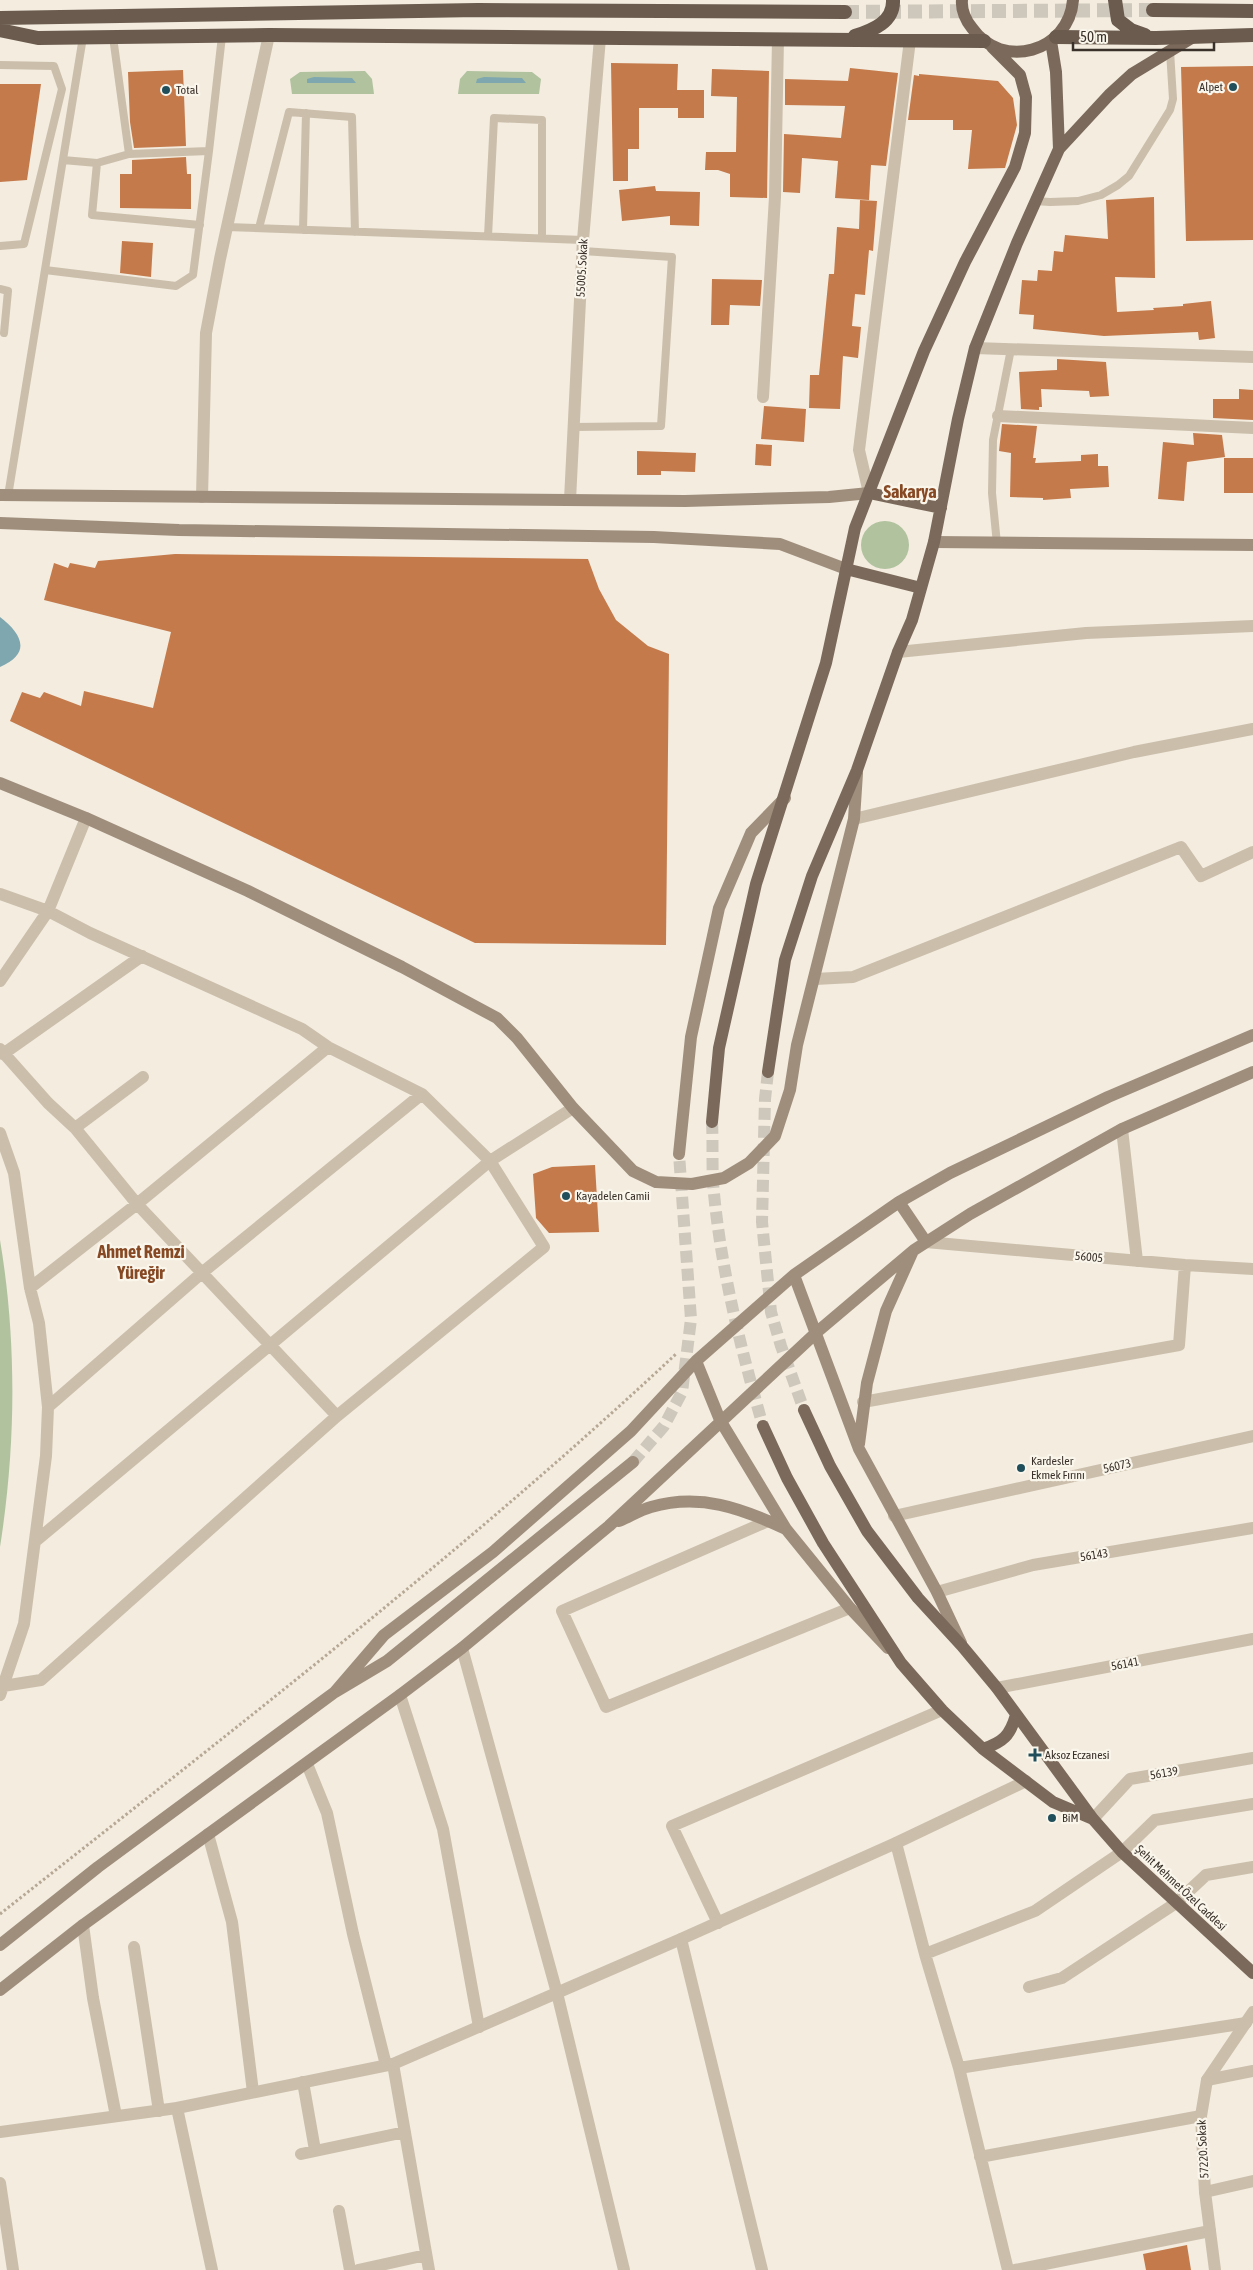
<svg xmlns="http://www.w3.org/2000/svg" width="1253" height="2270" viewBox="0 0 1253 2270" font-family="'Asap Condensed',sans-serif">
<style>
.green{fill:#b1c29f}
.water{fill:#7ea7b0}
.building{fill:#c47a4b}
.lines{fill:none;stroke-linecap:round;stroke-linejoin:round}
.secondary-tunnel{stroke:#cec7bb;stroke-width:12;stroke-dasharray:12 6;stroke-linecap:butt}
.primary-tunnel{stroke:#cec7bb;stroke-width:12;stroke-dasharray:12 6;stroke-linecap:butt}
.trunk-tunnel{stroke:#cec7bb;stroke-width:14;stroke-dasharray:14 7;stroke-linecap:butt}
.path{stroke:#b7a895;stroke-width:3;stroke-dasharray:2.5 2.5;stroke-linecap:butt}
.service{stroke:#cbbeab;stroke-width:8}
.minor{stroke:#cbbeab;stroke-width:12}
.tertiary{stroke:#cbbeab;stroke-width:12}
.secondary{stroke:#9f8e7c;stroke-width:12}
.primary{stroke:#7b6a5b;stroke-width:12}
.trunk{stroke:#6a5b4e;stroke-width:14}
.poi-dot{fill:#204e5a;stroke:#faf6ec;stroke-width:2}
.labels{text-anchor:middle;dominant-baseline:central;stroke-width:4.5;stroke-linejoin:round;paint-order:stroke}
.poi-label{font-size:12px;fill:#39312a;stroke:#faf6ec;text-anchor:start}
.street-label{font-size:12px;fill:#39312a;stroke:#faf6ec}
.district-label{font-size:18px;font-weight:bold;fill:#874924;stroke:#faf6ec}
</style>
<rect width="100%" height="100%" fill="#f3ecdf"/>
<path class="green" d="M365 71 372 79 374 94H292L290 79 300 72Z
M467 71 532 72 541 79 539 94H458L460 79Z
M861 545a24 24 0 1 1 48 0a24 24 0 1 1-48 0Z
M0 1240C17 1341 16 1446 0 1547Z"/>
<path class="water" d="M314 77 352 78 356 83H307V79Z
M484 77 522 78 526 83H476L477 79Z
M0 617C22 634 32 653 0 667Z"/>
<path class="building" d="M611 63 678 64 677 90H704V118H678V108H639V149H628V181H613Z
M1253 66V240L1186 241 1181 67Z
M850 68 898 73 886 166 871 165 869 200 835 198 838 161 802 158 800 193 783 192 784 134 841 138 845 106 785 105V79L848 81Z
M712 69 769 71 767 198 730 197V174L718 170H705L706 152H736L737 97 711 96Z
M183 70 186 146 134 148 130 122 128 72Z
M919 74 998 81 1013 98 1017 125 1005 168 968 169 972 130H953V120H908L914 75 919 76Z
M0 84H41L27 180 0 182Z
M186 157 187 174H191V209L120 208V174H132V160Z
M655 186 656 191 700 192 699 226 670 225V216L622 221 619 190Z
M1154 197 1155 278 1115 277 1117 312 1154 310 1153 308 1183 306V304L1211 301 1215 338 1199 340 1198 332 1104 336 1033 329 1034 315 1019 314 1022 280 1037 281 1038 270 1052 271 1054 251 1063 252 1065 235 1108 239 1106 200Z
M860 200 877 201 873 251 869 250 865 295 855 294 852 326 861 327 858 358 843 356 840 409 809 408 810 375H819L829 274H834L837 227 859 229Z
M122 241 153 243 151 277 120 273Z
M712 279 762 280 760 306 730 305 729 325H711Z
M1057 359 1106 362 1109 396 1090 397 1089 391 1041 389 1042 407H1039V410L1021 409 1019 372 1057 370Z
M1239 389 1253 390V420L1213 418V399H1239Z
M764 406 806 409 804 442 761 439Z
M1002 424 1037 426 1033 458H1036L1035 463 1081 461V455L1098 454V466H1108L1109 487 1070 489 1071 498 1043 500V498L1010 497 1011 453 999 451Z
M1193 433 1222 435 1225 457 1187 462 1184 501 1158 499 1163 442 1194 445Z
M756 444 772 445 771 466 755 465Z
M637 451 696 453 695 472 661 471V475H637Z
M1224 458H1253V493H1224Z
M175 554 588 559 599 589 616 620 648 646 669 654 666 945 475 943 10 721 22 692 40 698 44 692 81 706 84 691 153 708 171 632 44 600 54 563 68 568 70 563 95 568 98 561Z
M595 1165 599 1232 549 1233 536 1218 533 1174 552 1167Z
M1187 2245 1191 2270H1146L1143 2254Z"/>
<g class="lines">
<path class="secondary-tunnel" d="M633 1462 664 1426 682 1392 691 1319 679 1154"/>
<path class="primary-tunnel" d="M768 1072 765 1099 762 1222 771 1312 781 1346 804 1410
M712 1122C713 1142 712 1163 713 1183 720 1266 740 1346 763 1426"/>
<path class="trunk-tunnel" d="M845 12 1153 10"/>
<path class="path" d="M0 1914C229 1733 462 1554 676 1354"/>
<path class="service" d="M113 37 129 154 209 151 222 36
M0 65 54 66 62 89 24 244 0 246
M63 160 97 163 129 154
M97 163 92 215 200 225
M1035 201 1050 202 1078 201 1101 195 1118 185 1129 176 1170 110 1173 99 1170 51
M227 227 583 240
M259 228 289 112 352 117 355 232
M303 230 306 113
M488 236 494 118 542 120V238
M45 270 176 286 193 275 209 151
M0 289 8 291 4 333
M574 427 661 426 672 257 583 251
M8 496 83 37
M997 544 992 493 993 440 1011 349"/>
<path class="minor" d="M975 348 1253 357
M763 397 775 197 778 39
M998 416 1253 428
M869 493 859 450 910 40
M202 497 206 333 220 259 269 35
M570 500 583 240 600 38
M898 652 1086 633 1253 626
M854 819 1134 752 1253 729
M0 894 48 911 90 933 302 1029 328 1047 422 1094 490 1161 544 1247 337 1416 41 1680 3 1686
M815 979 853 977 1181 847 1201 876 1253 852
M0 981 48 911 86 818
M0 1049 48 1103 75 1128 137 1204 337 1416
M3 1054 142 956
M75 1128 143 1077
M1122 1129 1137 1261
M0 1133 14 1173 30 1288 39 1323 48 1407 46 1456 24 1624 0 1695
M926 1242 1185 1265 1253 1269
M30 1288 137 1204 328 1047
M863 1402 1179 1345 1185 1265
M48 1407 203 1272 422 1094
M894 1516 1253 1436
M768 1521 562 1611 606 1707 850 1608
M37 1540 490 1161 573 1108
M937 1592 1033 1565 1253 1528
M997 1688 1253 1639
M400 1695 443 1829 479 2027
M307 1764 327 1813 353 1934 386 2065
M1093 1819 1130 1779 1253 1758
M208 1834 232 1922 253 2092
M896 1843 925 1954 959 2068 1008 2270
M718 1923 672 1826 942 1710
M83 1925 93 1998 116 2116
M681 1939 762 2270
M134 1947 159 2111
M925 1954 1035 1911 1122 1852 1155 1820 1253 1804
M1029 1987 1062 1978 1176 1903 1206 1875 1253 1867
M393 2064 429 2270
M959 2068 1246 2023
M1207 2080 1253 2071
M303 2082 315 2150
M177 2108 212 2270
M301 2154 405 2132
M980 2157 1201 2116
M1205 2192 1253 2181
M339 2211 350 2270
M358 2270 426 2255
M1015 2270 1210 2231"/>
<path class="tertiary" d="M462 1648 557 1993 624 2270
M0 2132 177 2108 393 2064 681 1939 896 1843 1026 1781
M0 2183 13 2270
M1215 2270 1205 2192 1201 2116 1207 2080 1253 2012"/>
<path class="secondary" d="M0 495 685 501 829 497 869 493
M0 523 179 530 654 537 780 544 846 569
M934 542 1253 545
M0 783 86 818 248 891 402 967 497 1018 517 1038 573 1108 633 1171 656 1182 692 1184 724 1178 749 1163 775 1136 790 1090 797 1045 854 819 857 773
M679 1154 691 1037 719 908 751 833 785 798
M899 1202 926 1242
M794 1275 859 1449 937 1592 961 1643
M696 1361 720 1420 786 1529 850 1608 888 1648
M859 1444 867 1383 886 1311 912 1253
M619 1521C629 1517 640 1510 651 1507 700 1493 741 1508 786 1529
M335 1692 384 1635 493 1552 631 1431 696 1361 794 1275 899 1202 950 1173 1108 1097 1253 1035
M0 1945 98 1867 335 1692 387 1661 633 1462
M0 1990 83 1925 400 1695 462 1648 609 1526 817 1332 914 1250 970 1214 1122 1129 1253 1072"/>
<path class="primary" d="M962 0C961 10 966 21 972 28 1002 71 1069 52 1073 0
M1059 149 1109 95 1132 74 1193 37
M869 493 941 508
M846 569 921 588
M768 1072 785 960 812 876 857 770 898 652 912 620 934 542 958 419 975 348 1017 243 1059 149 1056 72 1051 41
M712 1122 719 1048 756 884 826 663 855 528 924 351 965 262 1015 167 1025 133 1026 97 1020 75 992 47
M804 1410 830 1466 867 1531 918 1598 962 1646 997 1688 1093 1819 1122 1852 1253 1973
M763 1426 787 1478 823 1543 901 1663 942 1710 983 1749 1053 1802 1093 1819
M983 1749C1003 1742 1010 1736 1016 1715"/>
<path class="trunk" d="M1115 0 1118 20 1131 30 1145 35
M1153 10 1253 11
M0 18 478 10 845 12
M0 30 38 38 269 35 984 41
M855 36C873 30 894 22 893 0
M1056 37 1156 38 1253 35"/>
</g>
<g class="poi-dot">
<circle cx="1233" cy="87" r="5"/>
<circle cx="166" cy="90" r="5"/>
<circle cx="566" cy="1196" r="5"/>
<circle cx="1021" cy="1468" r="5"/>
<path d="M1032.5 1747.5h5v5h5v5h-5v5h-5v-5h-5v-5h5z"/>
<circle cx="1052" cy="1818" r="5"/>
</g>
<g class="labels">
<g class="poi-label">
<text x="1223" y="87" text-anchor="end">Alpet</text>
<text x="176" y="90">Total</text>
<text x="576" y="1196">Kayadelen Camii</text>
<text x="1031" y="1461">Kardesler<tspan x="1031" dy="14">Ekmek Fırını</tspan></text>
<text x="1045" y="1755">Aksoz Eczanesi</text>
<text x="1062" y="1818">BiM</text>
</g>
<g class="street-label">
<text transform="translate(582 268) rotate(-87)">55005. Sokak</text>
<text transform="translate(1089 1257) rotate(5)">56005</text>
<text transform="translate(1117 1466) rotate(-13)">56073</text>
<text transform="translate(1094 1555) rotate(-9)">56143</text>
<text transform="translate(1125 1664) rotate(-11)">56141</text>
<text transform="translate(1164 1773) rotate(-10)">56139</text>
<text transform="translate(1181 1888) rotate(43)">Şehit Mehmet Özel Caddesi</text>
<text transform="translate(1203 2149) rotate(-93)">57220. Sokak</text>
</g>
<g class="district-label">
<text x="910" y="491">Sakarya</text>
<text x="141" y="1251">Ahmet Remzi<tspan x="141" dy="21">Yüreğir</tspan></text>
</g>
</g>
<path d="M1073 42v8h141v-8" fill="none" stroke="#39312a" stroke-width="2.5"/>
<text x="1080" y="42" font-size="15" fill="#39312a" stroke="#faf6ec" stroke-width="4" paint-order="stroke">50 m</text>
</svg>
